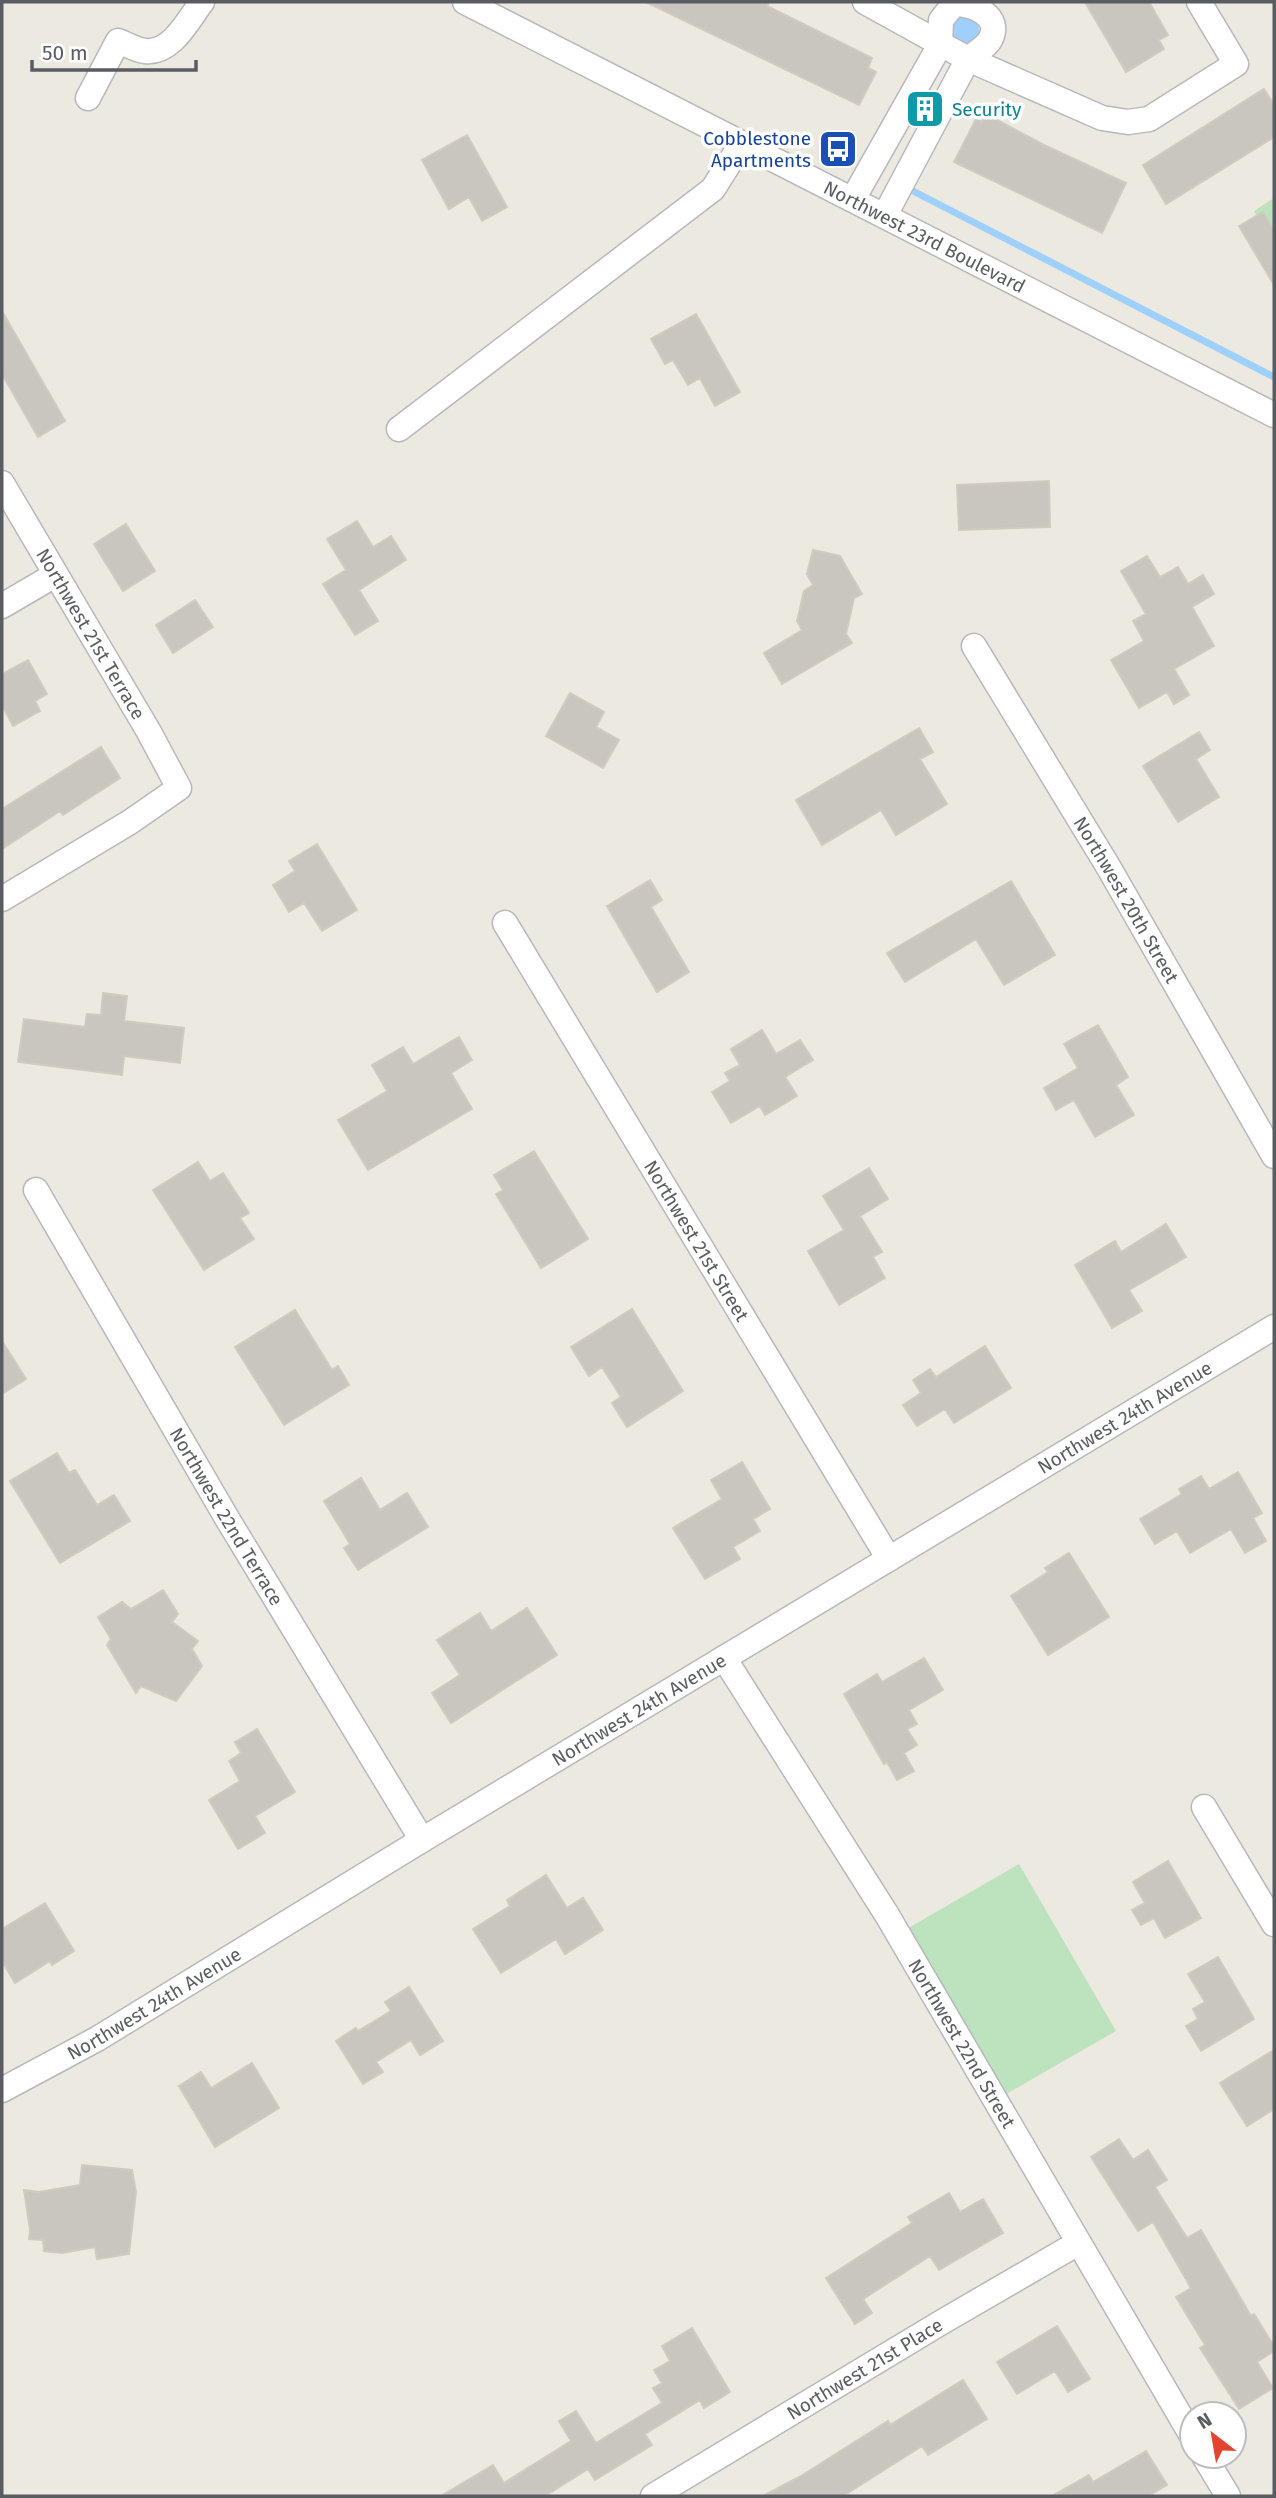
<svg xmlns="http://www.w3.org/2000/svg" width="1276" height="2498" viewBox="0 0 1276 2498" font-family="'Fira Sans',sans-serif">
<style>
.green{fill:#bde3be}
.water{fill:#9fd0fc}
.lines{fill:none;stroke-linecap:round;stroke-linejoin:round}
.stream{stroke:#9fd0fc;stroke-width:7}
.building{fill:#c8c6bf;stroke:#d0cbbf;stroke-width:2}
.minor-casing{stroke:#b6b8bd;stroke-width:27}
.minor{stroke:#fff;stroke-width:24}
.labels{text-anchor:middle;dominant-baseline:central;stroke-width:7;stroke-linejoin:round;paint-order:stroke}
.culture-label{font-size:19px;fill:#0d838f;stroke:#fff;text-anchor:start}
.transit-label{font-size:19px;fill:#164399;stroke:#fff;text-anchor:end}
.street-label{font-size:19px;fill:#595c61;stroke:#fff}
</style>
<rect width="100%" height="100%" fill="#eceae0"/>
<path class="green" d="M1274 198V230L1263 212 1257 216 1254 211Z
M1019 1864 1116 2031 1001 2097 905 1930Z"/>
<path class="water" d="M951 31a14 14 0 1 1 28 0a14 14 0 1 1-28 0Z"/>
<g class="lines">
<path class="stream" d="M913 191 1274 377"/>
</g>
<path class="building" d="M646 2H769L767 6 872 58 868 68 876 72 859 105Z
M1085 2H1149L1168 35 1159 40 1164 49 1126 72Z
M1264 89 1274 105V137L1166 204 1143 165Z
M986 114 1044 145 1126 183 1102 233 954 162 976 119 982 122Z
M467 135 507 207 482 221 469 197 449 209 422 160Z
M1263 212 1274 230V285L1239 226Z
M2 311 65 421 38 437 2 374Z
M696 314 740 392 715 406 700 378 688 385 673 360 665 364 651 339Z
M1049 481 1050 527 959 530 957 485Z
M357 521 373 547 391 536 406 560 359 590 378 621 355 635 323 584 346 570 327 539Z
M126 524 155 571 123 591 94 544Z
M813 550 840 556 862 594 854 598 846 634 852 643 782 684 764 653 802 630 797 621 804 591 813 585 807 574Z
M1147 556 1160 577 1178 567 1188 584 1203 575 1214 594 1192 607 1214 646 1174 669 1189 695 1174 704 1167 692 1139 708 1111 660 1144 641 1133 621 1146 614 1121 571Z
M195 600 213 627 173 653 156 625Z
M28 660 47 694 35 701 40 711 13 726 2 705V674Z
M570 693 604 712 596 727 619 740 603 768 546 736Z
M919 728 933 752 920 759 947 804 896 835 881 810 822 845 796 800Z
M1199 732 1210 750 1196 759 1219 797 1178 822 1143 766Z
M101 747 120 778 63 815 60 811 2 849V809Z
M317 844 357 910 322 931 304 903 289 912 273 885 295 871 289 861Z
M650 880 662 900 651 907 689 972 657 992 607 906Z
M1011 881 1055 955 1004 985 976 939 905 982 887 953Z
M103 993 127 996 124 1021 184 1028 180 1063 124 1056 122 1075 18 1062 24 1019 85 1027 87 1014 101 1015Z
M1098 1025 1128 1077 1116 1085 1134 1115 1095 1137 1074 1100 1056 1110 1044 1088 1078 1068 1064 1044Z
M762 1030 776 1054 800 1040 813 1060 785 1077 797 1096 765 1115 760 1106 731 1123 712 1092 730 1081 725 1073 740 1065 731 1049Z
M459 1037 472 1060 451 1073 472 1109 368 1170 338 1120 387 1091 372 1065 403 1047 413 1064Z
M534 1151 588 1239 541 1268 496 1194 503 1190 494 1175Z
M198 1162 210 1181 223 1173 249 1213 240 1218 254 1239 204 1270 153 1190Z
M869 1168 888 1199 860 1216 882 1252 873 1257 885 1278 839 1305 808 1251 844 1230 823 1196Z
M1166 1224 1186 1257 1129 1290 1142 1311 1112 1328 1075 1265 1115 1241 1121 1252Z
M632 1309 683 1391 627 1427 612 1403 621 1397 602 1367 589 1376 571 1347Z
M295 1310 332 1370 338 1366 349 1385 284 1425 235 1347Z
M2 1341 26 1379 2 1394Z
M985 1346 1011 1388 954 1423 945 1409 917 1426 903 1405 921 1393 913 1380 930 1369 936 1377Z
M57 1453 69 1473 75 1470 97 1505 114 1495 130 1521 60 1563 10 1481Z
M742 1462 770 1509 753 1519 760 1531 733 1547 740 1559 705 1579 673 1528 722 1499 711 1480Z
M1238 1472 1262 1513 1253 1518 1266 1541 1245 1553 1231 1529 1190 1553 1177 1531 1155 1544 1140 1519 1182 1494 1179 1489 1201 1476 1209 1489Z
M361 1478 380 1510 407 1493 428 1527 358 1570 344 1548 350 1544 324 1501Z
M1069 1553 1109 1617 1048 1655 1011 1596 1048 1572 1045 1568Z
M163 1590 178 1614 172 1622 198 1641 192 1649 202 1666 176 1701 141 1686 136 1693 107 1645 111 1639 98 1617 122 1602 131 1609Z
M527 1608 557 1655 451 1723 432 1693 460 1675 437 1640 480 1613 491 1631Z
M924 1658 943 1690 909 1710 917 1724 907 1729 917 1745 904 1753 914 1771 897 1780 887 1762 884 1764 844 1694 877 1674 882 1682Z
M257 1729 295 1792 255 1816 265 1833 238 1849 209 1800 240 1781 229 1761 241 1753 235 1742Z
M1168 1861 1201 1918 1165 1938 1154 1918 1141 1925 1132 1910 1145 1903 1133 1882Z
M546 1875 567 1908 583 1898 603 1930 565 1954 556 1939 501 1973 473 1929 510 1906 507 1900Z
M45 1903 74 1951 52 1965 50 1961 15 1983 2 1961V1929Z
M1218 1957 1254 2019 1201 2051 1186 2026 1198 2019 1193 2009 1205 2002 1188 1974Z
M409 1987 443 2041 420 2055 411 2040 376 2062 383 2072 363 2084 336 2041 356 2028 358 2031 391 2011 385 2002Z
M1274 2050V2109L1247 2126 1220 2083Z
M252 2063 279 2108 215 2147 179 2086 201 2072 211 2088Z
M1119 2139 1133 2160 1148 2150 1167 2180 1155 2187 1187 2238 1201 2230 1251 2316 1254 2314 1274 2346V2351L1257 2362 1273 2388 1239 2409 1200 2348 1205 2345 1176 2297 1191 2288 1153 2222 1138 2231 1091 2157Z
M82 2165 132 2170 136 2192 129 2254 97 2259 95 2247 62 2253 44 2251 43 2240 29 2239 30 2230 24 2190 39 2192 80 2185Z
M949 2193 960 2212 983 2199 1003 2233 939 2270 930 2256 863 2299 872 2313 855 2324 826 2278 912 2223 908 2217Z
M1057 2326 1090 2379 1068 2392 1055 2371 1017 2394 997 2362Z
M692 2328 730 2392 704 2408 700 2400 645 2434 652 2445 595 2480 588 2469 545 2496H441L493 2465 504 2483 571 2441 559 2421 576 2411 596 2443 662 2403 653 2388 662 2383 654 2370 670 2361 662 2346Z
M963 2380 987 2419 928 2455 922 2446 843 2496H763L801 2476 888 2421 890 2425Z
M1146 2451 1167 2485 1148 2496H1052L1089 2475 1093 2482Z"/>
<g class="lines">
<defs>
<g id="minor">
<path id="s1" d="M465 2 1274 415"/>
<path d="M865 2 968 59 1102 118 1128 122 1149 119 1236 64 1199 2"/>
<path d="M88 98 118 41C126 44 136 50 145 51 172 54 188 20 202 2"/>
<path d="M853 199 940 45 941 20 954 4C973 4 1003 16 990 40 986 47 974 54 968 59L885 215"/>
<path d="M399 429 713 189 742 143"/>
<path id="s2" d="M2 483 149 732 179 788 130 822 2 899"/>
<path d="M2 606 55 575"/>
<path id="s3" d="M974 646 1109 868 1274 1156"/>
<path id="s4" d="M505 923 889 1559"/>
<path id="s5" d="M36 1190 228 1520 422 1840"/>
<path id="s6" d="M724 1658 887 1915 1192 2436"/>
<path d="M1204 1807 1274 1924"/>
<path id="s7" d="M2 2090 97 2039 422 1840 1274 1327"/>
<path d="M1204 2456 1228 2496"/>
<path id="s8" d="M653 2496 942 2322 1078 2243"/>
</g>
</defs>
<use href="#minor" class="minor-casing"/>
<use href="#minor" class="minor"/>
</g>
<defs>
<symbol id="building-square" viewBox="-11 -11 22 22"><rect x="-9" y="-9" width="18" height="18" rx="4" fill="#0f9aa8" stroke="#fff"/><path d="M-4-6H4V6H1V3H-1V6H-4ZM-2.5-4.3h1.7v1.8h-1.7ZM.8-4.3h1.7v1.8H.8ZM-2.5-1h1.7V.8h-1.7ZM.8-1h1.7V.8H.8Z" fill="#fff"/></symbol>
<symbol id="bus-square" viewBox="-11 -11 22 22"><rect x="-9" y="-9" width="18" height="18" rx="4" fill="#1a4fb4" stroke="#fff"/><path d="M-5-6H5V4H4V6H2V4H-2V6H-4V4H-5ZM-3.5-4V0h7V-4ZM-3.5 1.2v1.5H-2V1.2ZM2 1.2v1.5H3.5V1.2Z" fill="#fff"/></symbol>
</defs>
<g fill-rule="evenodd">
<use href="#building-square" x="903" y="87" width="44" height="44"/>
<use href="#bus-square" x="816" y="127" width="44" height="44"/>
</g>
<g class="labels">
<g class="culture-label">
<text x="952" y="109">Security</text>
</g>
<g class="transit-label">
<text x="811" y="138">Cobblestone<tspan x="811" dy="22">Apartments</tspan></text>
</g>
<g class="street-label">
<text stroke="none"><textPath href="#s1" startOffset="516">Northwest 23rd Boulevard</textPath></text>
<text stroke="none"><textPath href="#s2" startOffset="175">Northwest 21st Terrace</textPath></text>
<text stroke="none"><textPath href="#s3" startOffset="296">Northwest 20th Street</textPath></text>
<text stroke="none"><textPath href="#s4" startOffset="371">Northwest 21st Street</textPath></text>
<text stroke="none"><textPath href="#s7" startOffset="1309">Northwest 24th Avenue</textPath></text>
<text stroke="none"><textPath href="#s5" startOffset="378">Northwest 22nd Terrace</textPath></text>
<text stroke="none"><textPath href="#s7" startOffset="742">Northwest 24th Avenue</textPath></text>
<text stroke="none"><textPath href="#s7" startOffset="175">Northwest 24th Avenue</textPath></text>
<text stroke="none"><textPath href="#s6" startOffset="453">Northwest 22nd Street</textPath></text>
<text stroke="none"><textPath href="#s8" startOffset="247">Northwest 21st Place</textPath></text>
</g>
</g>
<rect width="1276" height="2498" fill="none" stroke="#595c61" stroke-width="7"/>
<g transform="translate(1213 2435) rotate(329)"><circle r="33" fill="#ffffff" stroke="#bdbec0" stroke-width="2"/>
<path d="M0-5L12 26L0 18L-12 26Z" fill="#e4432e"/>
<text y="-10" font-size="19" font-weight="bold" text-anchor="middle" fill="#595c61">N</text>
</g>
<path d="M32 60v10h164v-10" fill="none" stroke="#595c61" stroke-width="3.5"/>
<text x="42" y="60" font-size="21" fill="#595c61" stroke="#ffffff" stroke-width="5" paint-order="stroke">50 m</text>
</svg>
